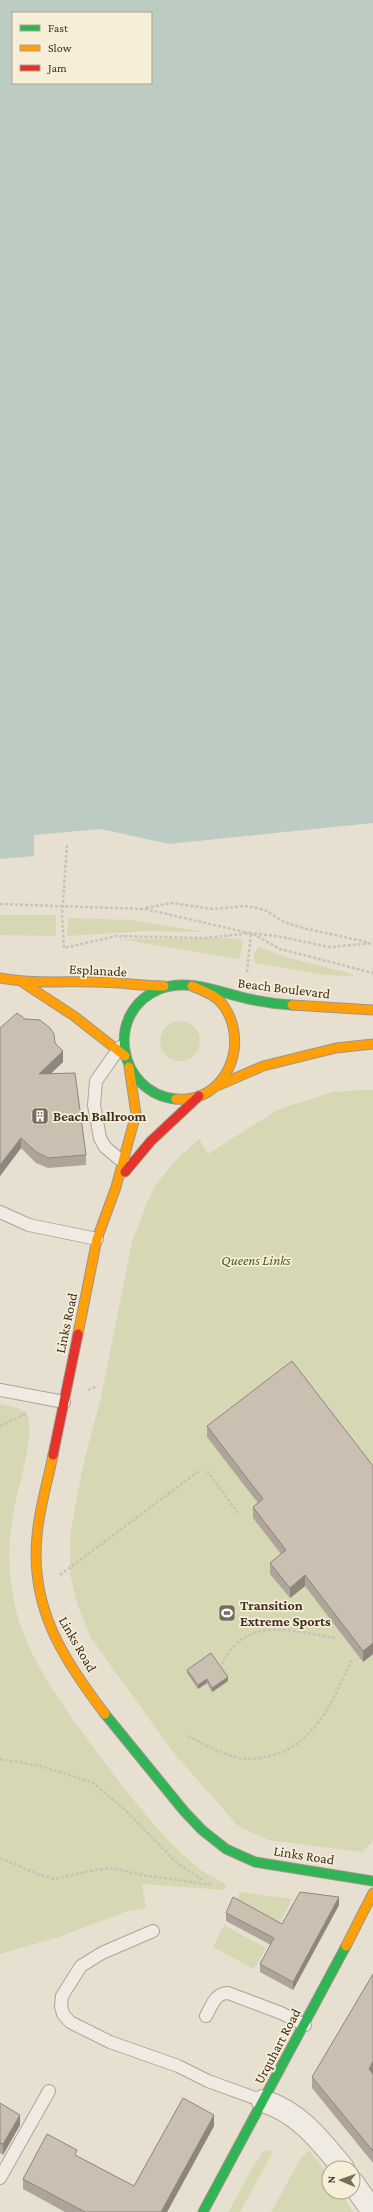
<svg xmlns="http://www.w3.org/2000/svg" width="373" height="2212" viewBox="0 0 373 2212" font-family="'Crimson Pro',serif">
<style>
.green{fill:#d6d7b3}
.water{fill:#bcccc2;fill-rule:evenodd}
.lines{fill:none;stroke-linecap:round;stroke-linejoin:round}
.lane-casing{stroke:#ada599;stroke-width:14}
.street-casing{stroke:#ada599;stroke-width:24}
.fast-casing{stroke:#9c958a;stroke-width:11}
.slow-casing{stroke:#9c958a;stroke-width:11}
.jam-casing{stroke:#9c958a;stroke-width:11}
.path{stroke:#c8c2b9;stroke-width:2.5;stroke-dasharray:3 2;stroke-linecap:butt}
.lane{stroke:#efebe3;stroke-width:12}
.street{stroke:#efebe3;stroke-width:22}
.fast{stroke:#30b455;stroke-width:9}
.slow{stroke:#ff9f0a;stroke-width:9}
.jam{stroke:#e5322d;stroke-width:9}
.wall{fill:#afa499}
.shaded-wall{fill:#8e867d}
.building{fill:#cbbfb2;stroke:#8e867d}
.labels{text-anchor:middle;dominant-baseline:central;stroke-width:3.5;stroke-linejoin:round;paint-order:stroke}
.street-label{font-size:14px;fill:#3d2e20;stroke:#f7eed8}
.poi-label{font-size:14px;font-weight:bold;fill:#3d2e20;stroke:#f7eed8;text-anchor:start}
.park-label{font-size:14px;font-style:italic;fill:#4d5a26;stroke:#f7eed8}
</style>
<rect width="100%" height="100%" fill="#e7e0d1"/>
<path class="green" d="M0 915H56V936L0 935Z
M68 918 131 920 206 932 147 931 67 936Z
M222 938 241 939 243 943 239 959 119 939Z
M259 947 285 957 349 973 354 976 325 975 255 963 253 955Z
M160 1041a20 20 0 1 1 40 0a20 20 0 1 1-40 0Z
M362 1090H373V1841L363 1852 268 1840 238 1826 173 1752 91 1638 77 1604 70 1574V1536L82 1470 101 1397 132 1242 147 1203 157 1183 176 1160 199 1139 208 1154 279 1109 333 1092Z
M0 1404C8 1406 23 1407 27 1415 36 1434 18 1487 14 1509 9 1536 8 1563 12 1590 21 1654 65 1708 102 1759 130 1796 161 1837 197 1867 206 1874 216 1879 226 1884L225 1890 142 1884 146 1908 125 1912 59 1937 0 1954Z
M240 1892 292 1899 279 1924 236 1900Z
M224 1925 266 1948 254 1969 213 1947Z
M269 2150 273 2152 240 2212H228L262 2152Z
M309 2150 329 2176V2192H340L353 2212H271L301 2158Z"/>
<path class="water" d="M0 0H373V823L169 844 101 829 34 835V856L0 859ZM13 13H151V83H13Z"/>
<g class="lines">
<defs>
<path id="lane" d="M120 1047 96 1081 94 1105 100 1138 105 1147 123 1162
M0 1212 29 1225 97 1239
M0 1390 64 1402
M153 1931 102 1953 81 1966 62 1996 61 2006 63 2014 70 2022 110 2042 178 2066 208 2081 263 2101
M206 2016C211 2007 215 1993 228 1993L281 2013 305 2025
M0 2178 49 2091"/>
<path id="street" d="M263 2101C299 2112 320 2140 343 2168
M353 2183 373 2212"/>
<path id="fast" d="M176 1099C117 1093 104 1011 160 989 189 978 221 993 249 999 263 1002 277 1004 292 1005
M105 1714 184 1811 202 1830 226 1849 255 1862 373 1881
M203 2212 346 1946"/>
<path id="slow" d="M0 978C32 984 64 981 96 982 119 982 141 986 164 986
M22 982 74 1016 125 1056
M292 1005 373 1010
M217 1086 263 1066 336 1048 373 1044
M176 1099C226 1104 251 1043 223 1005 216 995 203 991 192 986
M78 1334 97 1239 116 1187 136 1114 129 1067
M53 1455C48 1481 39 1509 37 1536 30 1608 63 1659 105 1714
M346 1946 373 1893"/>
<path id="jam" d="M125 1172 151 1141 199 1096
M53 1455 78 1334"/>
</defs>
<use href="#lane" class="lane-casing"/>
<use href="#street" class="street-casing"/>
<use href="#fast" class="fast-casing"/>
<use href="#slow" class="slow-casing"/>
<use href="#jam" class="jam-casing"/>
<path class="path" d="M67 845 62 915 64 948 116 936 205 938 251 933 282 937 329 947 373 943
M0 904 145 909 249 933
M146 908 171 903 213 909 247 906 265 910 284 922 303 928 367 942
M253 934 280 949 373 973
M247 972 251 933
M88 1390 97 1386
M0 1426 27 1413
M207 1471 238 1513
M60 1575 199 1471
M222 1664C245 1615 292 1631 335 1638
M188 1736C203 1744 218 1752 235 1757 244 1760 255 1759 265 1757 315 1748 333 1700 352 1659
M0 1759 40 1766 92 1782 124 1809 175 1861 202 1880
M0 1858 38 1874 54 1879 95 1870 113 1868 142 1875 213 1885"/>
<use href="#lane" class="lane"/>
<use href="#street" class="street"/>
<use href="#fast" class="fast"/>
<use href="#slow" class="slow"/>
<use href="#jam" class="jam"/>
</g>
<path class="wall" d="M0 1027 55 1043 63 1062 50 1074 86 1155V1165L48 1168 36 1163 21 1148 0 1176Z
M207 1426 373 1466V1654L363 1662 305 1586 290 1598 270 1574V1563L281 1554 253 1518V1507L258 1503 207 1437Z
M187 1670 228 1681 212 1692 207 1683 198 1689 187 1673Z
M339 1905 293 1990 260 1972V1964L271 1945 226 1921V1913L282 1924Z
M373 2073V2163L312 2088V2077Z
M0 2103 20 2125 3 2155 0 2153Z
M214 2126 167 2212H65L23 2189V2179L77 2156 134 2186Z"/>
<path class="shaded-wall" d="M63 1051V1062L39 1085V1074Z
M21 1138V1148L0 1176V1165Z
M305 1575V1586L290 1598V1588Z
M373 1643V1654L363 1662V1651Z
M228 1677V1681L212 1692V1688Z
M207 1679V1683L198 1689V1685Z
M339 1897V1905L293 1990V1982Z
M373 2061V2073L369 2081V2069Z
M20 2115V2125L3 2155V2144Z
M214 2115V2126L167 2212H161Z"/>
<path class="building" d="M17 1013 25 1019 40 1020 50 1028 54 1034 55 1043 63 1051 39 1074 75 1073 86 1155 48 1158 36 1152 21 1138 0 1165V1027V1028Z
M292 1361 373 1466V1643L363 1651 305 1575 290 1588 270 1563 286 1550 253 1507 263 1499 207 1426Z
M211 1653 228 1677 212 1688 207 1679 198 1685 187 1670Z
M300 1892 339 1897 293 1982 260 1964 274 1938 226 1913 233 1897 282 1924Z
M373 1974V2061L369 2069 373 2074V2151L312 2077Z
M183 2098 214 2115 161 2212H85L23 2179 47 2134 77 2150 75 2155 134 2186Z
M0 2103 20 2115 3 2144 0 2143Z"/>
<defs>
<symbol id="building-square" viewBox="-11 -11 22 22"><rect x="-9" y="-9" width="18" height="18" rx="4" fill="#786c5e" stroke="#f7eed8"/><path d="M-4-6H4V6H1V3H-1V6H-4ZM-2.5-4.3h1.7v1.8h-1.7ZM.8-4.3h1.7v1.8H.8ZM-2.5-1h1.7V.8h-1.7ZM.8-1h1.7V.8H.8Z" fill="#fff"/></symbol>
<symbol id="stadium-square" viewBox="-11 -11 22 22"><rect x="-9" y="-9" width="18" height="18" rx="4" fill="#786c5e" stroke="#f7eed8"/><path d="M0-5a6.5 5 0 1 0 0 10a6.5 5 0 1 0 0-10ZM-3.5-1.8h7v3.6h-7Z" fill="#fff"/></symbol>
</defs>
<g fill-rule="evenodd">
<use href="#building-square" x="30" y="1106" width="20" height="20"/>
<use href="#stadium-square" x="217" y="1603" width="20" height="20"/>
</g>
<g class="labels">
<g class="street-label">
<text transform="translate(98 970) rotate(3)">Esplanade</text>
<text transform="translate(284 988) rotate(7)">Beach Boulevard</text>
<text transform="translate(66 1323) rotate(-78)">Links Road</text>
<text transform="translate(78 1644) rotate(60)">Links Road</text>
<text transform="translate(304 1855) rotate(9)">Links Road</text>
<text transform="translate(277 2046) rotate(-62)">Urquhart Road</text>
</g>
<g class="poi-label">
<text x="53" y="1116">Beach Ballroom</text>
<text x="240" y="1605">Transition<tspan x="240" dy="16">Extreme Sports</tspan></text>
</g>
<g class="park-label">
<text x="256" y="1260">Queens Links</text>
</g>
</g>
<rect x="12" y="12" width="140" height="72" fill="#f7eed8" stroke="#ada18e"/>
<rect x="20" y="25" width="20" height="6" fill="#30b455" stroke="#ada18e"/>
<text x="48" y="32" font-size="12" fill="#3d2e20">Fast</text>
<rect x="20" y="45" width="20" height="6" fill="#ff9f0a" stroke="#ada18e"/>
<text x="48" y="52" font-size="12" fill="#3d2e20">Slow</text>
<rect x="20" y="65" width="20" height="6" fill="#e5322d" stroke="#ada18e"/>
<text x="48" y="72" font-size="12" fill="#3d2e20">Jam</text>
<g transform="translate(341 2180) rotate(272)"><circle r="19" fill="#f7eed8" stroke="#ada18e"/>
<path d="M0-3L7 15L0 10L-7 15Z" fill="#786c5e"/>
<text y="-6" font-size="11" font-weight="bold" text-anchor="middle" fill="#3d2e20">N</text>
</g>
</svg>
